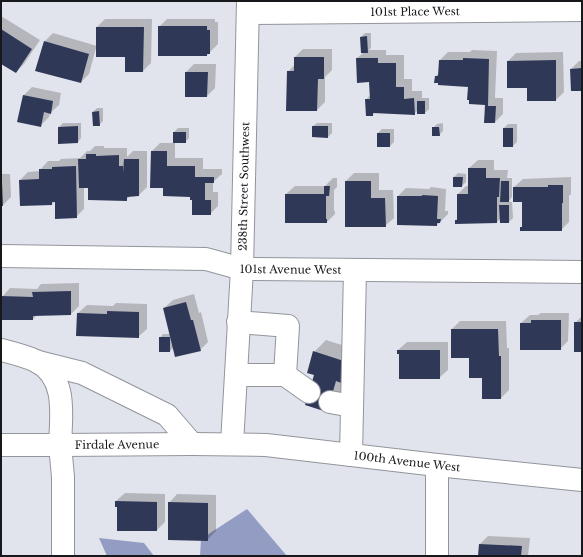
<svg xmlns="http://www.w3.org/2000/svg" width="583" height="557" viewBox="0 0 583 557" font-family="'Libre Baskerville',serif">
<style>
.forest{fill:#939dc4}
.shadow{fill:#0003}
.building{fill:#303858}
.lines{fill:none;stroke-linecap:round;stroke-linejoin:round}
.minor-casing{stroke:#92959c;stroke-width:24}
.major-casing{stroke:#92959c;stroke-width:24}
.minor{stroke:#fff;stroke-width:22}
.major{stroke:#fff;stroke-width:22}
.labels{text-anchor:middle;dominant-baseline:central;stroke-width:4;stroke-linejoin:round;paint-order:stroke}
.street-label{font-size:11px;fill:#17181b;stroke:#eef1f9}
</style>
<rect width="100%" height="100%" fill="#e1e4ec"/>
<path class="forest" d="M247 509 287 556H200L201 539Z
M99 538 144 543 154 556H107Z"/>
<path class="shadow" d="M1 16 40 40 24 64 16 72 1 62Z
M105 19H152L151 63 143 71 126 56 96 48 89 74 81 82 45 41 53 33 97 46V27Z
M167 19H215V22H218V44L207 55 159 27Z
M365 33H371V48L369 50H386V55H404V79H412V91H422V98H429V109L425 113 418 110 414 114 375 112 373 115 366 100 370 95V81L357 58 362 54 361 37Z
M303 49H332V70L325 77V102L317 110 288 72 295 64V57Z
M472 50 497 51 495 98H503V114L495 122 486 104 469 86 436 76 440 72V60L448 52H470Z
M563 52 564 92 556 100 528 87 508 61 516 53Z
M579 61H582V90L571 69Z
M194 64H216L215 88 207 96 186 72Z
M32 87 61 93 59 105 50 113 49 117 40 126 18 121 24 95Z
M97 108H103V121L99 125 93 112Z
M63 123H81V138L78 142 59 127Z
M317 123H332V133L328 137 313 126Z
M443 123V131L439 135 433 128 437 124Z
M508 124H517V142L513 146H504V128Z
M178 128H189V138L185 142H175V158H203V169H222V174L213 182V192H218V206L210 214 193 199 191 196 164 188 152 151 160 143H174V132Z
M382 129H394V142L390 146 378 133Z
M95 146H104V148H127V157L133 151H147V187L139 195 130 196 126 200 89 187H84V209L76 217 56 200 52 204 21 205 20 180 28 172 40 171V170L48 161H59L61 159 80 158 87 151H90Z
M478 160H494V170H508L507 178H512V197L508 202H512L513 218 509 222 501 218 497 222 456 223V220L458 218V194L466 186H469V168Z
M354 173H379V190H393L394 218 385 226 346 181Z
M458 173 466 174V182L462 186 454 177Z
M1 174H10L11 197 3 205H1Z
M571 177V194L569 196V222L561 230H521L523 226V201L514 187 523 179Z
M333 178H337V187L334 190V211H335V214L327 222 286 194 295 186H325Z
M431 187 446 189 445 211H448V214L437 225 398 224V196L406 188 429 189Z
M79 283V306L71 314 37 315 33 319 2 297 10 288 37 289 41 284Z
M194 294 199 313 201 312 208 342 200 350 174 347 170 351 160 338 163 334H171L164 308 173 300Z
M116 303 147 304V329L138 337 78 313 87 305 113 306Z
M541 313H569L568 341 560 349 521 323 530 315H538Z
M582 316V351L575 323Z
M460 321H506L507 348H509V390L501 398 483 377 452 329Z
M326 340 361 351 344 382 339 399 315 374 314 352Z
M407 342H448V370L439 378 400 353 398 350Z
M125 493 165 494V522L157 530 118 506 116 501Z
M177 494 216 495V531L207 540 169 503Z
M488 536 530 538 528 556H479L480 544Z"/>
<path class="building" d="M158 26H207V30H210V54H207V56H158Z
M96 27H144L143 72H125V57H96Z
M1 29 32 49 16 73 1 64Z
M367 36 368 53H361L360 37Z
M44 41 89 54 81 83 35 71Z
M294 57H324V79H318L317 111H286L287 71H294Z
M356 58H378V63H396V87H404V99L414 98 415 115 373 113V116H366L365 99H370L369 82 357 83Z
M463 58 489 59 488 106H496L495 123H484L485 105 469 104V100H467L468 87 438 85V83H434L435 76H438L439 60H463Z
M556 60V101H527V88H507V61Z
M582 68V91H571L570 69Z
M185 72H208L207 97H185Z
M23 95 53 101 51 114 44 112 41 127 17 122Z
M417 101H425V114H417Z
M99 111 100 126H93L92 112Z
M78 126V143L58 144V127Z
M312 126H328V138L312 137Z
M432 127H439L440 136H432Z
M503 128H513V147H503Z
M173 132H186V143H173Z
M377 133H390V147H377Z
M151 151H167V166H195V177H214V183H205V200H211V215H192V200H190V197L163 196V188H150Z
M86 154H96V156L119 155V166H123V173L124 159H139V196L127 197V201L88 200V188H79L78 159H86Z
M76 166 77 218 55 219V202H52V205L20 206 19 180 39 179V169H52V167Z
M468 168H486V178H500L499 197H497V223L455 224V220H457V194H468Z
M453 177H463L462 187H453Z
M345 181H371V198H385L386 227H345Z
M501 181H509V202H500Z
M1 182H2L3 206H1Z
M548 185H563V203H562V231H520V227H522V202H513V187H548Z
M324 186H330L329 196H326V219H327V223H285V194H324Z
M422 195 438 196 437 219H441L440 223H437V226L397 225V196H422Z
M499 205H509V223H500Z
M71 291V315L33 316V320H1V296L33 297 32 292Z
M186 302 191 320H193L201 351 175 357 163 308Z
M107 311 139 312V338L76 336 77 313 107 314Z
M531 320H561V350H520V323H531Z
M574 322H582V352H574Z
M451 329H498L499 356H501V399H482V378H469V358H451Z
M159 337H170V352H159Z
M397 350H440V379H399V354H397Z
M313 351 350 363 344 384 336 381 327 412 305 405 314 375 307 373Z
M115 501 157 502V531H117V507H115Z
M168 502 208 503V541L168 540Z
M479 544 522 546 521 556H478Z"/>
<g class="lines">
<defs>
<g id="minor">
<path id="s1" d="M248 13 582 10"/>
<path id="s2" d="M1 256 206 259 242 269 582 272"/>
<path d="M236 375H285L288 326 238 322"/>
<path d="M285 375 309 392"/>
<path d="M330 402 352 406"/>
<path id="s3" d="M232 444 242 269 248 1"/>
<path d="M1 445H60L63 477V556"/>
<path d="M351 455 355 270"/>
<path d="M437 465V556"/>
</g>
<g id="major">
<path id="s4" d="M1 350C13 353 25 356 36 361 68 377 61 416 60 445L192 444 266 445 437 465 582 480"/>
<path d="M38 362 82 373 167 415 192 444"/>
</g>
</defs>
<use href="#minor" class="minor-casing"/>
<use href="#major" class="major-casing"/>
<use href="#minor" class="minor"/>
<use href="#major" class="major"/>
</g>
<g class="labels">
<g class="street-label">
<text stroke="none"><textPath href="#s1" startOffset="167">101st Place West</textPath></text>
<text stroke="none"><textPath href="#s3" startOffset="258">238th Street Southwest</textPath></text>
<text stroke="none"><textPath href="#s2" startOffset="291">101st Avenue West</textPath></text>
<text stroke="none"><textPath href="#s4" startOffset="187">Firdale Avenue</textPath></text>
<text stroke="none"><textPath href="#s4" startOffset="478">100th Avenue West</textPath></text>
</g>
</g>
<rect width="583" height="557" fill="none" stroke="#17181b" stroke-width="4"/>
</svg>
